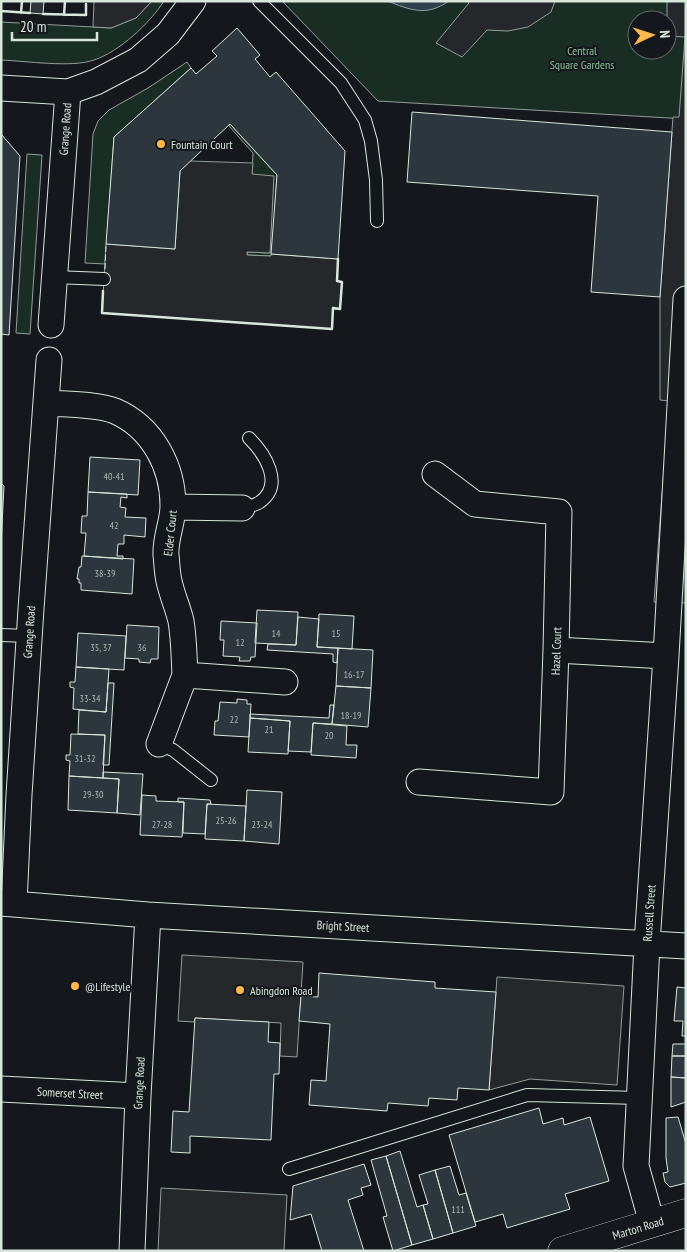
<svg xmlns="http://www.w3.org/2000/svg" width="687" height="1252" viewBox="0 0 687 1252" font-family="'PT Sans Narrow',sans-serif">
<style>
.green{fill:#1a2d24;stroke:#939e99;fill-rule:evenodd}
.parking{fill:#24282b;stroke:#939e99}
.water{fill:#2f3f4d;stroke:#939e99}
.building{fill:#2c363c;stroke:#d8e6dc}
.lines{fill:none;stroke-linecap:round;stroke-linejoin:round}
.lane-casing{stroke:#d8e6dc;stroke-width:14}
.street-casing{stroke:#d8e6dc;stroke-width:27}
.secondary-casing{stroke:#d8e6dc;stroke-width:29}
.lane{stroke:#14181c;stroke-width:12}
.street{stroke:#14181c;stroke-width:25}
.secondary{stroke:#14181c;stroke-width:28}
.fence{stroke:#d8e6dc;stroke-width:1;stroke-dasharray:6 2.5;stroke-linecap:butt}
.wall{stroke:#d8e6dc;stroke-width:2.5}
.poi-dot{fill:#ffb74d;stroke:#14181c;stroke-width:2}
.labels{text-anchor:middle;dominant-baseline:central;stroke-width:4;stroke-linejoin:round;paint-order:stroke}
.number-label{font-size:10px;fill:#adbab4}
.park-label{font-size:12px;fill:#8ac095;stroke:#14181c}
.street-label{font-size:12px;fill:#d8e6dc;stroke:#14181c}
.poi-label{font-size:12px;fill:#d8e6dc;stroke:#14181c;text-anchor:start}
</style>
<rect width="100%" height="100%" fill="#14181c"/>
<path class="green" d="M152 1H164C150 23 119 52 94 60 72 68 26 61 1 60V22L111 28 136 18Z
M282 1H686V119L378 101ZM637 20H667V50H637Z
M187 62 191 68 114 137 105 264 85 263 93 134 98 121 109 110 148 88Z
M230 124 277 175 272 256 247 255V252L269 253 252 174 253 153 229 126Z
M27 154 42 155 30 334 16 333Z"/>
<path class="parking" d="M94 1H152L136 18 111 28 93 27Z
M468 1H555L551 12 528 27 508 31 487 30 462 57 436 43 469 3Z
M667 1H686V603L654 602 669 401 660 400V297L673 117H679L685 37 667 36Z
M190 161 253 163 252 174 274 176 270 253 247 252V255L271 256V254L338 259 337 281 342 282 340 309H333L332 329 102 313 106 244 175 249 180 171Z
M182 955 303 962 297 1057 280 1056 281 1023 195 1018 194 1022 178 1021Z
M497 977 624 986 617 1085 530 1079 489 1090Z
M161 1188 287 1195 284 1251H158Z"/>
<path class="water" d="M387 1H449C426 17 411 10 387 1Z"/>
<path class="building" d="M31 1H44L43 14 30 13Z
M237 28 260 55 255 59 270 77 276 72 345 151 338 259 271 254 277 175 230 124 180 171 175 249 106 244 114 137 191 68 196 74 217 56 212 51Z
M412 112 672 132 660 297 591 292 598 196 407 182Z
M1 134 20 156 9 335 1 334Z
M90 457 140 460 138 495 88 492Z
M1 483 4 486 1 545Z
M88 492 127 494V498L121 497 120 507 126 508 125 517 146 518 145 537 124 535V544H118L117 556H123V559L84 556 86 533H81L82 516H87Z
M82 556 134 559 132 594 81 590V583H79V579H77L79 567H81Z
M257 610 298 612 296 645 255 643Z
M319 614 354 616 352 649 317 647Z
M298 617 319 619 317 647 338 648 337 663 333 662V654L267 650 268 644 296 645Z
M221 621 257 623 255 657H251L250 661H239L240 657 223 656 224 640H220Z
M127 625 159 627 158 659H151L150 663 139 662V659L125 658Z
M78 633 126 636 124 670 76 667Z
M338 648 373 650 371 688 336 686Z
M76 667 109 669 106 712 73 709 74 688 70 687V682H75Z
M108 683H114L109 765H103L105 735 78 734 79 710 106 712Z
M336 686 371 688 368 727 332 724Z
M237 699 247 700V704H251L249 737 214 735 215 721H218L220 702 237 703Z
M330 705H334L332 724 313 723 311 752 288 751 290 721 250 718V714L329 718Z
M250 718 290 721 288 754 248 752Z
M313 723 347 726 346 745H357L356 758 311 755Z
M71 734 105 735 103 778 69 776 70 761 66 760V755H70Z
M103 772 143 774 140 815 117 813 119 779 103 778Z
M69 776 119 779 117 813 68 810Z
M247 790 282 792 279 844 244 841Z
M142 795 156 796V801L184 802 182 837 140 835Z
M178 798 210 800 211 804H207L205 834 183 833 184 802H178Z
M207 804 246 806 244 841 205 839Z
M319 973 435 982V988L496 992 489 1090 458 1088 457 1100 429 1098 428 1106 388 1103 387 1111 309 1105 311 1080 326 1081 330 1024 299 1021 301 996 318 997Z
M677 987 686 988V1036H682L683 1021H674Z
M195 1018 269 1022 268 1042 280 1043 279 1074H274L271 1140 190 1136V1153L171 1152 173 1111 189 1112Z
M673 1044H686V1056H672Z
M672 1056H686V1078L671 1077Z
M671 1077 686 1078V1102L671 1107Z
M539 1108 543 1124 563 1118 564 1125 590 1117 609 1181 565 1194 570 1209 507 1228 503 1214 475 1222 449 1135Z
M678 1117 686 1144V1183L670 1187 665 1182 663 1173 668 1172 666 1158V1118Z
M400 1151 417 1207 423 1205 433 1239 412 1245 386 1156Z
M386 1156 412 1245 393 1251 383 1217 387 1216 371 1160Z
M364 1164 371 1185 361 1188 363 1195 348 1200 364 1251H322L311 1214 290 1220 293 1186Z
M450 1166 459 1195 466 1193 476 1226 453 1233 435 1170Z
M435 1170 453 1233 433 1239 423 1205 428 1204 419 1175Z"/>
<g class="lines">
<defs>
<path id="lane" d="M259 1 341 83 365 120 371 141 376 180 377 221
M54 277 104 279
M242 508C248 507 255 505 260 502 285 484 264 453 249 438
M1 635 29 636
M159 744 173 750 211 780
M289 1169 527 1095 639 1098"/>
<path id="street" d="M1 88 68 92 96 82 138 60 168 34 193 1
M51 325 68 92
M47 403C65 404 98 404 115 411 152 427 173 466 173 506 173 522 165 538 166 555 167 563 167 573 169 581 172 595 178 608 181 621 184 639 184 657 185 675L285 682
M173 507 242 508
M556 650 666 656
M159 744 185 675
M419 782 551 792 556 650 559 512 475 504 435 474
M1 903 148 915 686 946
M14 904 19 795 31 609 49 360
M1 1089 138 1096
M652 1223 636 1166 647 944 666 656 686 299
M132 1251 138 1096 148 915"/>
<path id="secondary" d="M562 1251 686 1213"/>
</defs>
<use href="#lane" class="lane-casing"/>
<use href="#street" class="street-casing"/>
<use href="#secondary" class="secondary-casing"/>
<use href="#lane" class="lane"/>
<use href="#street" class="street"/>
<use href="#secondary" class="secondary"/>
<path class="fence" d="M105 269 106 244"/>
<path class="wall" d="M1 11 30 13
M21 13 22 1
M43 14 86 15V4
M64 15 65 1
M103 291 102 313 332 329 333 308 340 309 342 282 337 281 338 259"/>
</g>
<g class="poi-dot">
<circle cx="161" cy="144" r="5"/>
<circle cx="75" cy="986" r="5"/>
<circle cx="240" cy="990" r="5"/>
</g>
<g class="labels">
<g class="number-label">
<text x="114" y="476">40-41</text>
<text x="114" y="525">42</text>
<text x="105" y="573">38-39</text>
<text x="276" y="633">14</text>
<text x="336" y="633">15</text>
<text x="240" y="642">12</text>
<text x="101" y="647">35, 37</text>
<text x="142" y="647">36</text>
<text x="354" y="674">16-17</text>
<text x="90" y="698">33-34</text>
<text x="351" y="715">18-19</text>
<text x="234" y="719">22</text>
<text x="269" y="729">21</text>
<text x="329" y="735">20</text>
<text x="85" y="758">31-32</text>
<text x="93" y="794">29-30</text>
<text x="226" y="820">25-26</text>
<text x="162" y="824">27-28</text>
<text x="262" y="824">23-24</text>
<text x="458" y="1209">111</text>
</g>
<g class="park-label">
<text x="582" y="50">Central<tspan x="582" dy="14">Square Gardens</tspan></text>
</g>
<g class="street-label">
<text transform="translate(65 129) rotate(-86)">Grange Road</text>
<text transform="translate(170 533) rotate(-84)">Elder Court</text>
<text transform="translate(29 632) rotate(-86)">Grange Road</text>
<text transform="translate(556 651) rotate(-88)">Hazel Court</text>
<text transform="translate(649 913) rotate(-86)">Russell Street</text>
<text transform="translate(343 926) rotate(3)">Bright Street</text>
<text transform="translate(139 1083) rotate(-87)">Grange Road</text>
<text transform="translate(70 1093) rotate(3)">Somerset Street</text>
<text transform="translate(638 1228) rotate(-17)">Marton Road</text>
</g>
<g class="poi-label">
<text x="171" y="144">Fountain Court</text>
<text x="85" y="986">@Lifestyle</text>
<text x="250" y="990">Abingdon Road</text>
</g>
</g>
<rect width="687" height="1252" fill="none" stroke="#d8e6dc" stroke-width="5"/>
<g transform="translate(652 35) rotate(86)"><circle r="24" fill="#14181c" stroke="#626a69"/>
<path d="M0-4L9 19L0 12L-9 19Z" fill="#ffb74d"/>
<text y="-8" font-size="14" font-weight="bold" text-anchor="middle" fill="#d8e6dc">N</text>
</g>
<path d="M12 32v8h85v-8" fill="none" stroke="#d8e6dc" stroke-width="2.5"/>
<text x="20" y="32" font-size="15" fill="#d8e6dc" stroke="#14181c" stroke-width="4" paint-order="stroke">20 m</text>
</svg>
